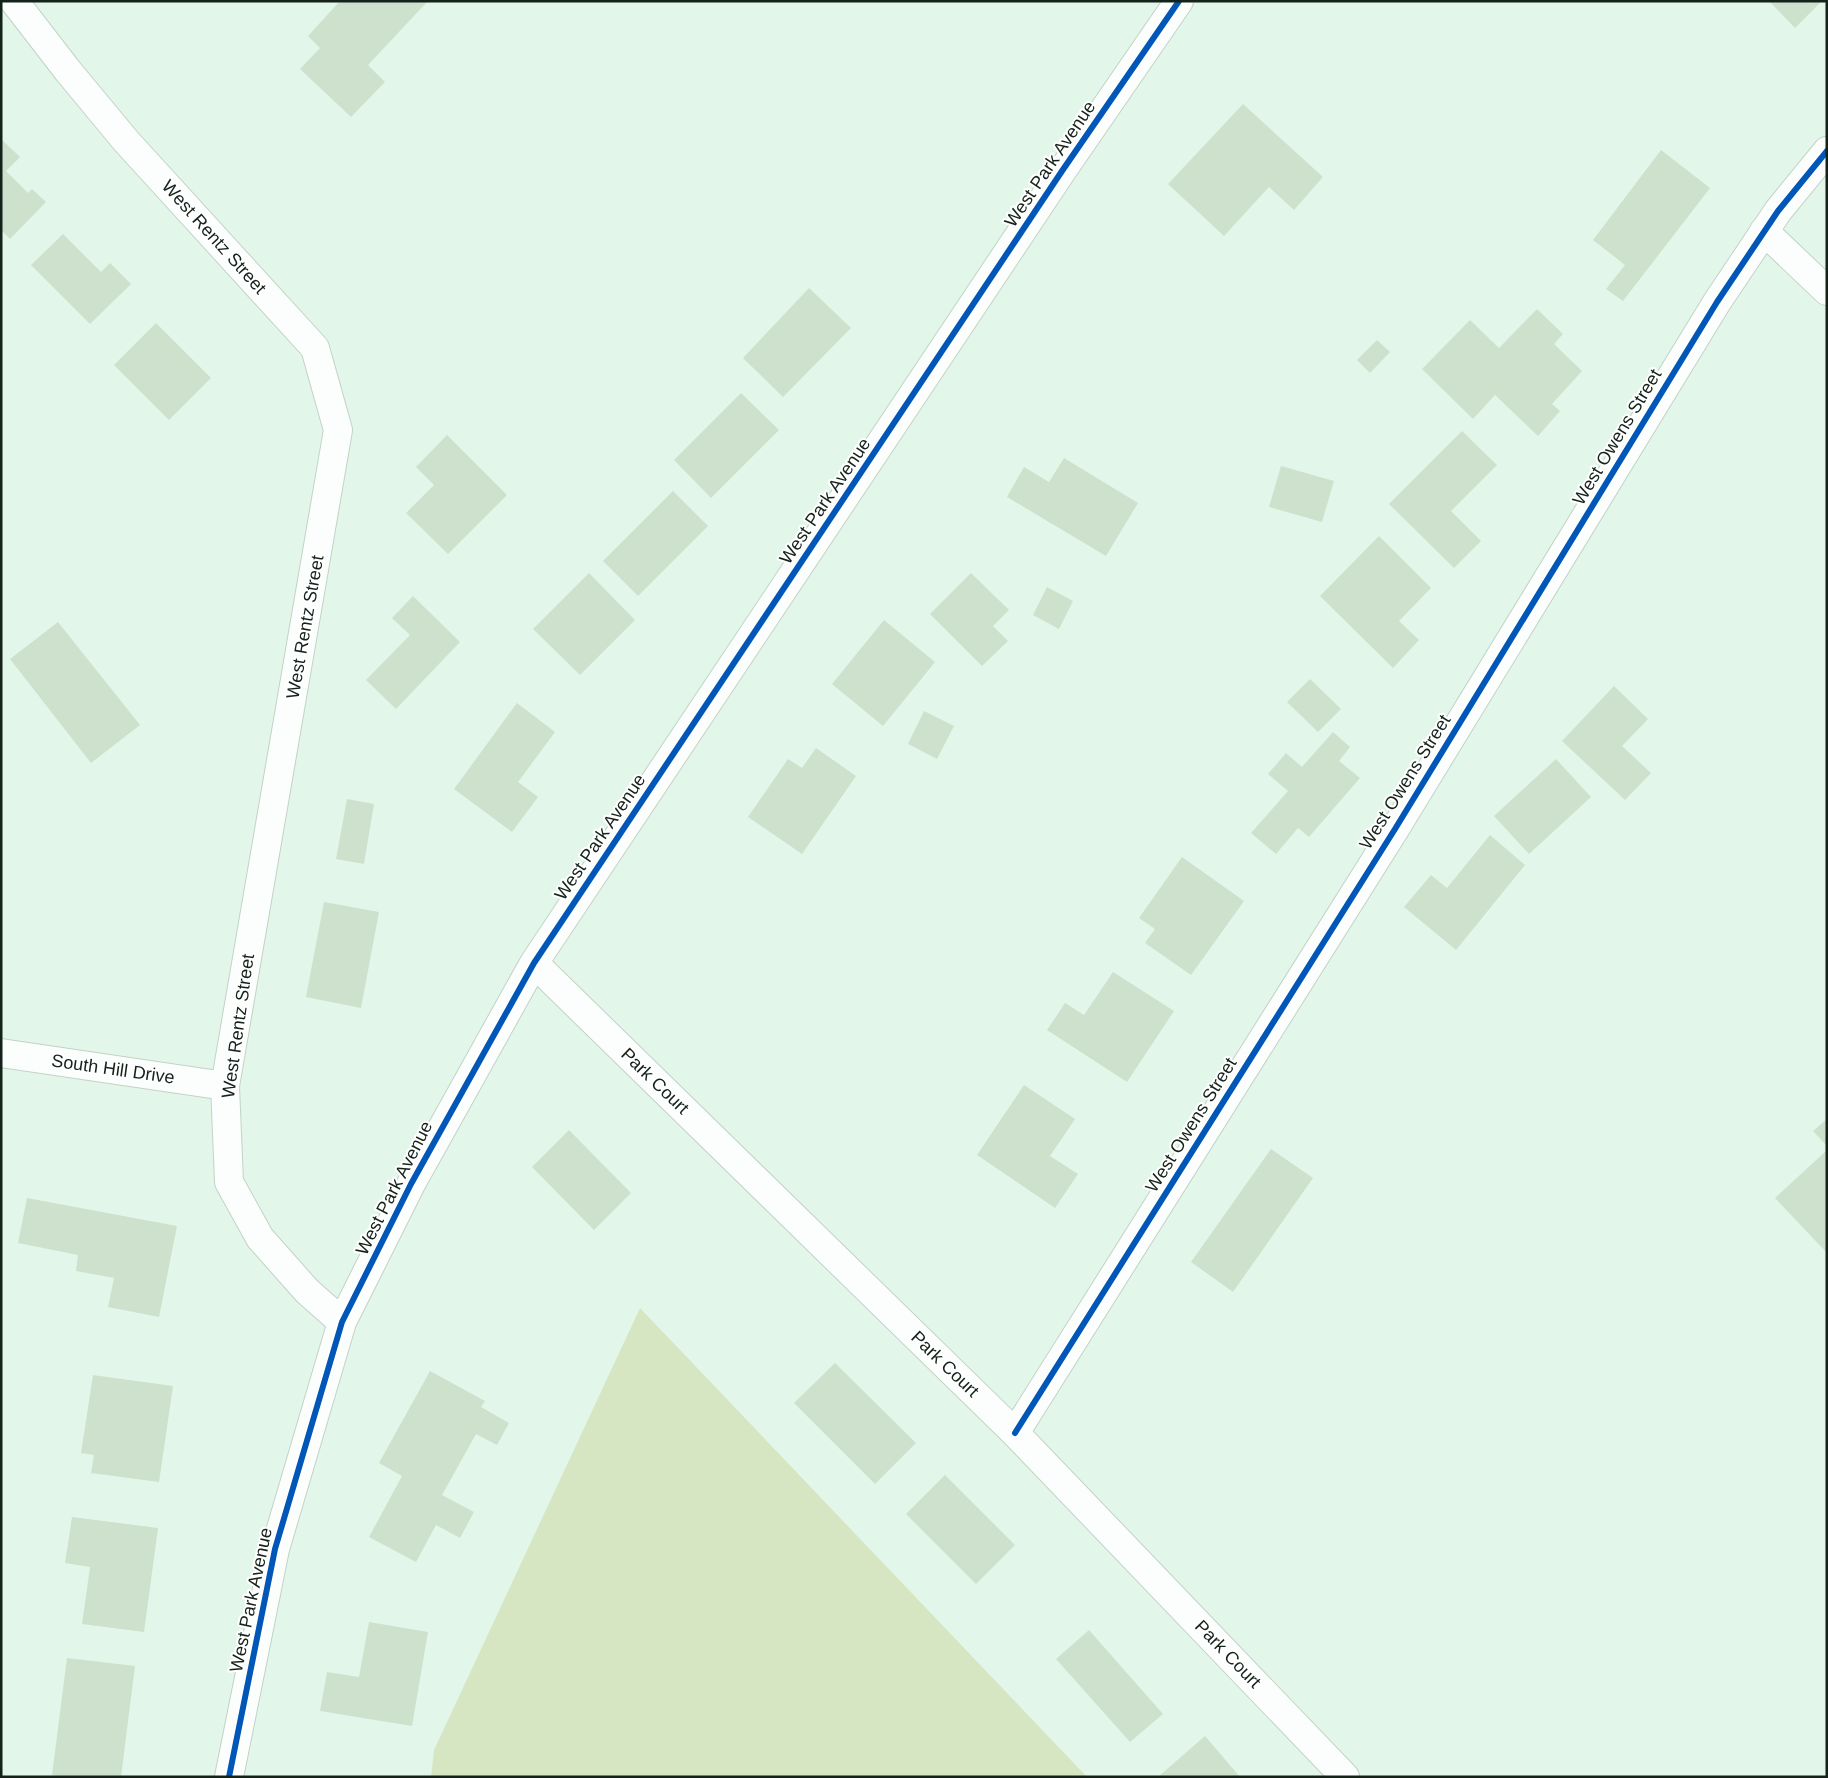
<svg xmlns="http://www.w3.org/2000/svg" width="1828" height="1778" viewBox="0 0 1828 1778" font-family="Helvetica,sans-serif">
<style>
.green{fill:#d7e6c2}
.building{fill:#cee1cd}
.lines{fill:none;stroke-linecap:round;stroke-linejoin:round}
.minor-casing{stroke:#c2d2c7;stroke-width:30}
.minor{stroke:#fbfefc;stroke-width:28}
.cycleway-casing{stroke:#fff;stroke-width:9}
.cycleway{stroke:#0057b8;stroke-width:6}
.labels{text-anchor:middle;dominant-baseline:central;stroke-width:4;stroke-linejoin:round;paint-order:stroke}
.street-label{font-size:18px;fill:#15221a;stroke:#fff}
</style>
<rect width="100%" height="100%" fill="#e2f7ea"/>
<path class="green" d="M640 1308 1087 1777H431L434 1750Z"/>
<path class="building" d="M340 1H428L368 65 385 82 351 117 300 69 320 48 308 36Z
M1769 1H1822L1795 28Z
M1243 104 1323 177 1294 210 1269 187 1224 236 1168 184Z
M1 139 20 157 6 171 28 193 32 189 46 202 10 239 1 230Z
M1661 150 1710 188 1623 301 1606 289 1625 265 1593 240Z
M63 234 101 272 110 263 131 284 90 324 31 265Z
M809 288 851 328 783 397 743 358Z
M1537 309 1563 334 1554 344 1582 371 1552 404 1560 411 1538 436 1495 395 1473 419 1422 369 1470 320 1499 348Z
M156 323 211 378 169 420 114 365Z
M1377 340 1390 352 1370 373 1357 360Z
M741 393 779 430 711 498 674 460Z
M1462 431 1497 465 1451 511 1481 541 1454 568 1389 504Z
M447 435 507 495 448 554 406 513 434 485 416 467Z
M1064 458 1138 503 1106 556 1007 497 1024 467 1049 482Z
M1281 466 1334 481 1322 522 1269 507Z
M673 491 708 526 638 596 603 561Z
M1379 536 1431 588 1399 621 1419 640 1393 668 1320 596Z
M589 573 635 620 580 675 533 629Z
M971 573 1009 610 993 626 1008 641 982 666 930 614Z
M1047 587 1073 601 1059 629 1033 615Z
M413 596 460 642 396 709 366 680 410 635 392 618Z
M884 620 935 662 883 726 832 684Z
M58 622 140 725 91 763 10 659Z
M1310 679 1341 709 1318 732 1287 702Z
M1614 686 1648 719 1622 746 1651 773 1625 800 1562 741Z
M517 703 555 732 518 782 538 797 512 832 454 789Z
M924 711 954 726 937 759 908 744Z
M1333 732 1350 747 1339 761 1360 778 1309 837 1298 828 1276 854 1251 833 1288 791 1268 774 1286 753 1302 767Z
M816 748 856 776 802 854 748 817 788 759 802 768Z
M1556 759 1591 797 1529 854 1494 816Z
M347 799 374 804 364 864 336 859Z
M1490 835 1525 865 1456 950 1404 907 1431 875 1447 888Z
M1182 857 1244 901 1191 975 1145 943 1155 929 1139 918Z
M324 902 379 912 361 1008 306 997Z
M1113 972 1174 1011 1127 1082 1047 1030 1065 1003 1084 1015Z
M1024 1085 1075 1119 1050 1156 1078 1174 1055 1208 977 1155Z
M1827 1119V1146L1813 1131Z
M569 1130 631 1193 594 1230 532 1167Z
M1271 1149 1313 1178 1233 1292 1191 1262Z
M1827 1150V1253L1775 1198Z
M27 1198 177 1226 159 1317 108 1307 114 1278 76 1271 78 1255 18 1243Z
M835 1363 916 1443 875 1484 794 1403Z
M430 1371 485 1401 481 1407 509 1423 497 1445 476 1434 442 1495 474 1512 460 1538 436 1525 416 1562 369 1537 402 1476 379 1463Z
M93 1375 173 1386 159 1482 91 1473 94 1455 81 1453Z
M945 1475 1015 1545 976 1584 906 1514Z
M72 1517 158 1528 144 1632 82 1624 90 1567 65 1563Z
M369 1622 428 1632 412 1726 320 1711 327 1672 359 1677Z
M1089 1630 1163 1714 1130 1742 1056 1659Z
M67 1658 135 1666 121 1777H69L52 1775Z
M1205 1736 1240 1777H1158Z"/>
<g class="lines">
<defs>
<path id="minor" d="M14 1 68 71 126 141 315 348 338 430 225 1086 229 1182 260 1238 307 1291 342 1322
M1764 231 1827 291
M534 963 1015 1433 1345 1777
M1 1053 225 1086
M1015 1433 1395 829 1717 302 1778 211 1827 151
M229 1777 275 1549 342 1322 411 1184 534 963 1062 171 1179 1"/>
</defs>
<use href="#minor" class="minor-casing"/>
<use href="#minor" class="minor"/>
<defs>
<path id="cycleway" d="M1015 1433 1395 829 1717 302 1778 211 1827 151
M229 1777 275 1549 342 1322 411 1184 534 963 1062 171 1179 1"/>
</defs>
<use href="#cycleway" class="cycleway-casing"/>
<use href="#cycleway" class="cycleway"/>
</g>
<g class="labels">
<g class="street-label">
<text transform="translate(1050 164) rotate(-56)">West Park Avenue</text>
<text transform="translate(214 237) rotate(48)">West Rentz Street</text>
<text transform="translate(1617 437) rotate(-59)">West Owens Street</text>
<text transform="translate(825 501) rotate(-56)">West Park Avenue</text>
<text transform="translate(305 627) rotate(-80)">West Rentz Street</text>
<text transform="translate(1405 782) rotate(-58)">West Owens Street</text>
<text transform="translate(600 837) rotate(-56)">West Park Avenue</text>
<text transform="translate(238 1026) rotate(-82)">West Rentz Street</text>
<text transform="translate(113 1069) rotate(8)">South Hill Drive</text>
<text transform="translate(655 1081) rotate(44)">Park Court</text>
<text transform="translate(1191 1125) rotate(-58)">West Owens Street</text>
<text transform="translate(394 1188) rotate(-63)">West Park Avenue</text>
<text transform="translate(945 1364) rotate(44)">Park Court</text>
<text transform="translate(251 1600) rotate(-78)">West Park Avenue</text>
<text transform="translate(1228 1654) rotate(46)">Park Court</text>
</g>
</g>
<rect width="1828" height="1778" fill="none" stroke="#15221a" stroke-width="5"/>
</svg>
